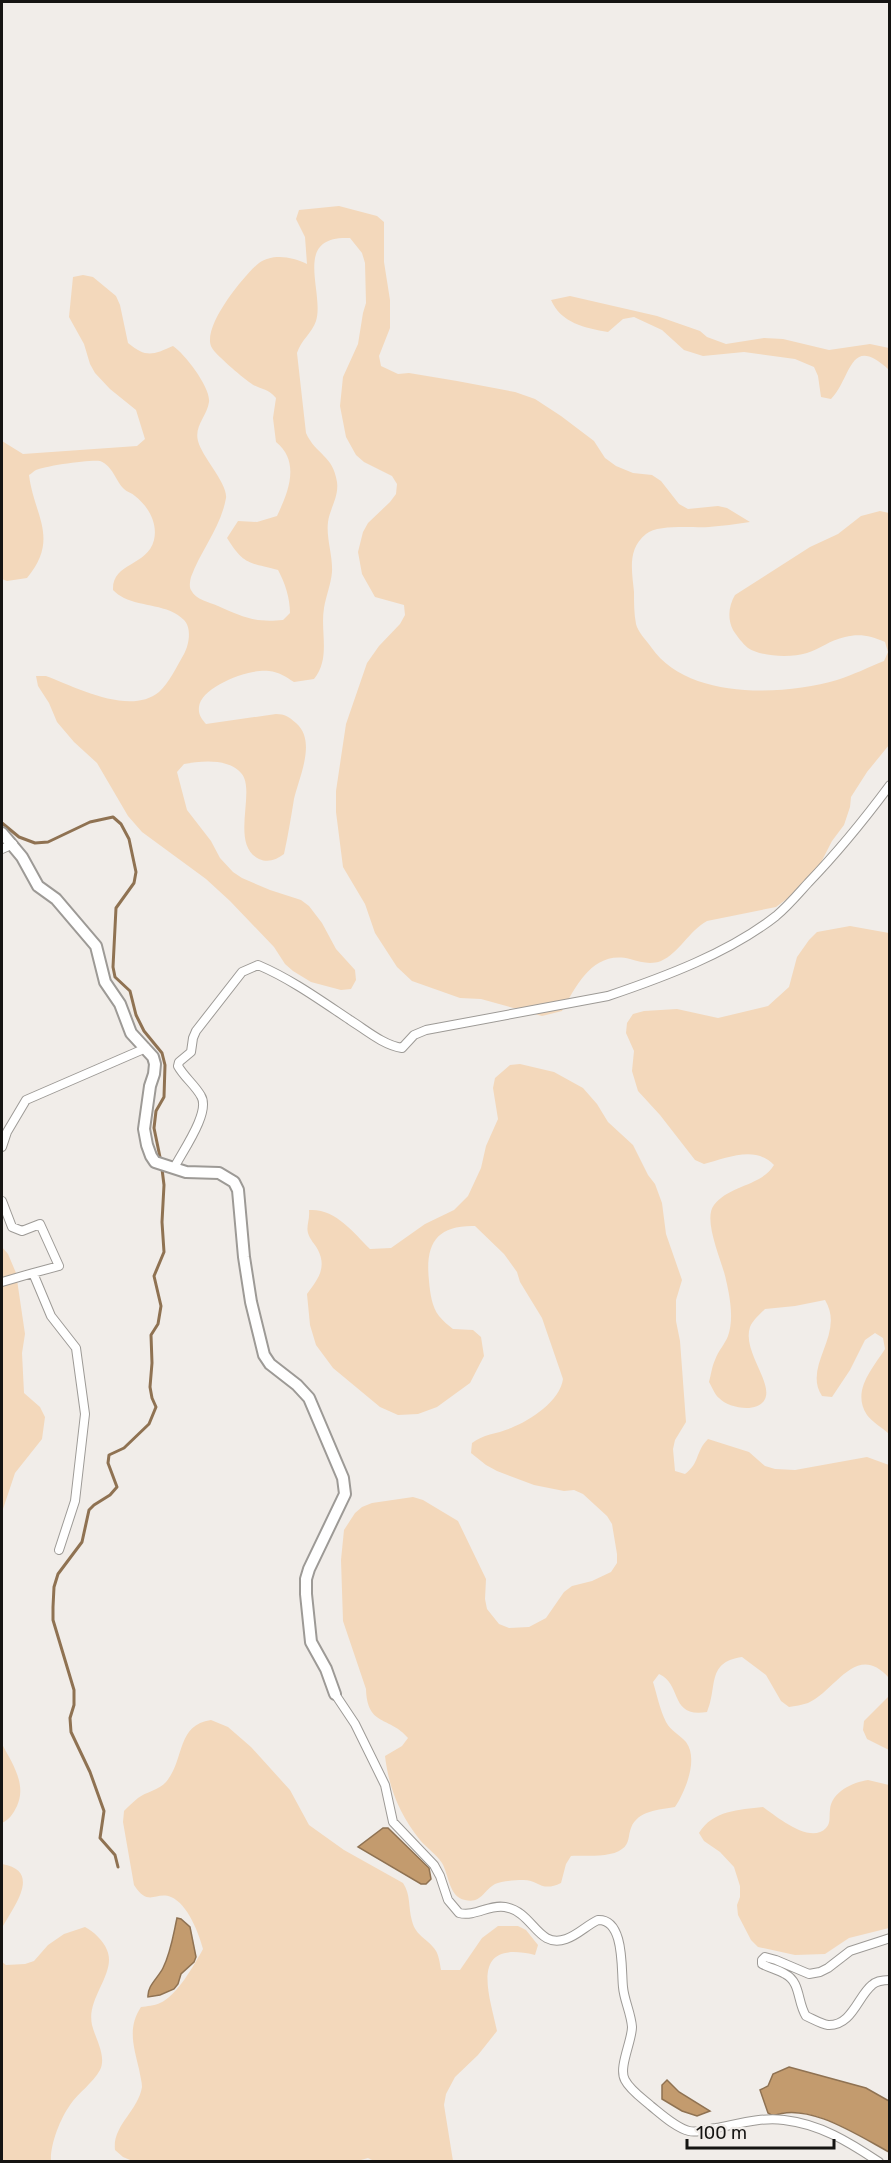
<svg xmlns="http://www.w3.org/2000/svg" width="891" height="2163" viewBox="0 0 891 2163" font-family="Rubik,sans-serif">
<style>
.green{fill:#f3d8bb}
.water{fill:#c39b6e;stroke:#8f7252;stroke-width:1.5}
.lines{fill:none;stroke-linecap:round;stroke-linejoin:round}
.stream{stroke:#8f7252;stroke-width:3}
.street-casing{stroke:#9d9a96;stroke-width:10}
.secondary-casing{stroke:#9d9a96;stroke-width:14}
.street{stroke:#fff;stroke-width:8}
.secondary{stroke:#fff;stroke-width:10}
</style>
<rect width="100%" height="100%" fill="#f1ede9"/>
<path class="green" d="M339 206 377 216 384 222V262L390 300V328L379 356 381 366 398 374 409 373 457 381 515 392 535 399 561 416 594 441 605 458 616 466 633 473 652 475 661 481 679 504 688 509 718 506 727 508 750 522C736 524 722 526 709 527 693 528 658 524 646 534 627 549 632 571 634 592 634 603 634 614 636 624 638 632 646 640 651 647 687 700 782 696 837 680 853 675 869 667 884 661L888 652 885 642C871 636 860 633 845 637 830 640 820 649 807 653 791 658 762 657 748 648 743 644 736 635 733 630 727 618 729 605 735 595L810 547 838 534 861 516 880 511 889 513V745L867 772 851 797 850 807 844 825 832 841 812 880 776 907 707 921C689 931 679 953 661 961 650 965 641 962 630 959 594 950 577 984 562 1011L542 1016 481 999 460 998 412 981 397 967 375 933 365 904 343 867 336 812V791L346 724 367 663 379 646 400 624 405 615 404 605 375 597 362 574 358 552 363 532 368 523 390 502 396 494 397 484 392 476 364 462 356 455 346 437 340 406 343 377 358 344 363 313 366 303 365 263 362 253 350 238C291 235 325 292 316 321 312 333 301 340 297 353L306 433C316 455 333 455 337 482 339 497 330 508 328 522 326 538 333 556 332 572 331 584 326 596 324 608 320 632 331 658 314 679L294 682C286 677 279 672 269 671 251 668 201 686 199 707 198 715 202 719 206 724L276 714C285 714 289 717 296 723 317 741 299 777 294 799 291 817 288 836 284 854 276 860 268 863 259 859 229 844 257 790 241 773 228 758 201 761 184 764L177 772 187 810 211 841 220 858 233 872 242 878 270 890 301 900 309 906 322 923 336 949 355 970 356 980 351 989 341 990 311 982 293 971 285 964 274 947 230 901 206 879 142 832 128 816 97 763 74 742 57 722 49 703 38 686 36 676H46C75 687 130 716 159 692 169 683 177 666 184 654 189 645 192 628 184 620 168 604 142 607 124 598 120 596 116 593 113 590 112 562 147 567 154 540 158 523 148 506 135 496 132 493 127 492 124 489 115 480 113 466 100 461 93 459 43 466 36 470 34 471 31 474 29 475 34 516 60 538 27 578L7 581 2 579V441L23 454 137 446 145 439 136 410 110 389 95 373 90 364 84 344 69 317 73 277 83 275 93 277 116 296 120 305 128 343C146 358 153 355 173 346 185 354 211 388 209 402 207 416 194 426 198 441 202 457 228 484 226 498 221 527 201 550 191 577 190 581 189 587 191 590 196 600 209 602 218 606 243 617 255 623 283 620L290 613C290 598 285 583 278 570 248 562 244 565 227 538L238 521 257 522 277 516C288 493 301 462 276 442L273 418 276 398C267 387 259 390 249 382 242 377 215 354 212 348 200 329 244 275 259 263 273 253 293 257 307 264L305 237 296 219 299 210Z
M570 296 657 316 700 331 707 337 726 344 764 338 783 339 829 350 870 344 889 348V370C849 333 852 378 831 399L821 397 818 376 814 367 795 359 744 352 703 356 684 350 662 330 634 317 623 319 608 332C585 328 561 323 551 300Z
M850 926 889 933V1434C883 1428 872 1422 867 1415 851 1391 873 1368 885 1349L883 1338 875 1333 865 1340 850 1370 832 1397 822 1396C802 1366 846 1334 825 1300L795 1306 765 1309C760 1314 753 1320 750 1327 742 1351 773 1382 765 1399 758 1414 728 1408 719 1398 715 1395 712 1387 709 1382 711 1375 712 1366 715 1360 718 1351 725 1344 728 1336 734 1319 730 1297 726 1280 723 1263 702 1220 714 1205 729 1185 762 1186 774 1165 755 1145 727 1158 704 1164L695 1160 660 1115 638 1091 632 1071 634 1051 626 1033 627 1023 633 1014 644 1011 677 1009 718 1018 768 1006 789 987 797 957 809 940 817 932Z
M520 1064 554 1072 583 1088 597 1104 608 1122 633 1145 648 1175 655 1184 662 1203 666 1234 682 1280 676 1300V1321L680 1341 686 1422 675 1440 673 1449 675 1471 685 1474C700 1463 695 1452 708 1439L749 1452 765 1466 775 1469 795 1470 867 1457 889 1465V1678C856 1641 836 1691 808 1703 802 1705 795 1706 789 1707L781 1701 766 1675 742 1657C706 1662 718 1687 707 1712 669 1718 683 1685 659 1674L653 1682C657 1695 660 1710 666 1722 671 1731 680 1735 686 1742 699 1759 685 1792 675 1807 659 1810 638 1810 631 1828 628 1835 630 1844 622 1849 611 1858 585 1855 571 1856L566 1864 561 1883C541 1893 538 1879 522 1880 515 1880 501 1881 495 1884 483 1891 481 1904 465 1900 449 1897 449 1875 442 1863 436 1854 427 1848 420 1840 400 1815 389 1789 385 1756L402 1746 408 1738C390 1716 367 1727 366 1689L343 1621 341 1560 344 1530 355 1513 362 1507 372 1503 413 1497 423 1500 458 1521 486 1579 485 1599 487 1609 499 1624 509 1628 529 1627 546 1618 564 1592 572 1586 592 1581 611 1572 617 1563V1554L612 1524 607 1516 583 1494 574 1490 564 1491 534 1485 497 1471 486 1465 471 1453 472 1443C483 1434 497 1434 511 1428 531 1420 560 1401 563 1379L542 1318 520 1282 517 1272 504 1254 475 1226C436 1225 425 1244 429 1281 430 1293 432 1307 439 1316 443 1321 448 1325 453 1329L473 1330 481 1337 484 1356 470 1383 437 1407 418 1414 398 1415 380 1407 333 1368 316 1345 310 1325 307 1294C318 1279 327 1268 318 1250 315 1244 310 1240 308 1233 306 1226 310 1220 309 1210 335 1208 353 1232 370 1249L391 1248 425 1224 454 1210 468 1196 481 1168 486 1146 498 1119 493 1088 495 1078 510 1065Z
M2 1247 8 1254 16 1273 25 1334 22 1353 24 1393 40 1407 45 1417 42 1439 15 1473 2 1512Z
M889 1696V1750L867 1739 863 1730 864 1721Z
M211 1720 228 1727 251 1747 290 1790 309 1825 344 1850 403 1883C411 1895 408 1907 412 1921 416 1937 429 1939 436 1951 439 1956 440 1964 441 1970H460L482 1938 498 1926H518L526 1930 538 1945 535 1955C468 1939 489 1993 497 2031L478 2055 455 2077 446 2094 444 2105 453 2161 376 2162 368 2158 354 2162H135L123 2157 115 2150C112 2126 138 2111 142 2087 142 2082 140 2075 139 2069 134 2047 127 2028 141 2007 147 2006 154 2006 160 2003 177 1996 194 1965 203 1949 199 1934 188 1904 171 1897 155 1891 149 1908 134 1885L123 1822 124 1811C128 1807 133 1802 138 1798 146 1792 159 1790 166 1782 185 1760 176 1725 211 1720Z
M2 1744C12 1763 27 1784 17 1806 13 1814 10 1819 2 1823Z
M868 1780 889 1785V1928L849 1938 825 1954 795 1955 758 1947 751 1940 738 1915 737 1905 740 1897V1886L734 1867 720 1852 704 1841 699 1833C713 1810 739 1810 763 1807 776 1816 810 1845 826 1828 831 1823 829 1816 830 1810 831 1792 853 1782 868 1780Z
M2 1864C43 1871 13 1907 2 1928Z
M85 1927C94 1932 103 1940 107 1950 117 1973 86 1998 92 2025 95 2038 107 2056 100 2070 93 2083 78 2093 70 2105 60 2119 50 2145 51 2161H2V1962L6 1965 25 1964 34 1961 48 1945 64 1934Z"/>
<path class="water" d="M383 1828H388L429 1868 431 1879 426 1884H421L358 1847Z
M177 1918 181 1919 190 1927 196 1957 194 1962 181 1974 178 1984 174 1989 160 1995 148 1997C147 1986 158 1978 163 1968 171 1952 173 1936 177 1918Z
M789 2067 866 2088 889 2101V2152C859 2136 807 2101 773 2116L768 2113 760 2090 768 2086 773 2074Z
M667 2080 679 2092 710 2111 697 2116 682 2111 662 2099V2085Z"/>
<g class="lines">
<path class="stream" d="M2 823 19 837 35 843 48 842 90 822 113 817 121 824 129 839 136 872 134 883 116 908 113 967 115 977 130 991 136 1015 144 1031 162 1053 165 1065 164 1097 156 1111 154 1128 161 1162
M118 1867 115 1855 100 1838 104 1811 90 1772 71 1732 70 1718 74 1705V1690L53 1620V1607L54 1587 58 1574 82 1542 89 1510 94 1505 110 1495 117 1487 108 1463 109 1455 124 1448 149 1424 156 1407 152 1398 150 1387 152 1363 151 1335 158 1324 161 1306 154 1276 164 1252 162 1222 164 1185 162 1169"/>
<defs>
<path id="street" d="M2 849 13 844
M2 1147 7 1132 26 1100 146 1048
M174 1168C182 1152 211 1112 201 1096 195 1085 184 1077 178 1066L179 1062 191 1052 193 1038 196 1031 242 972 258 965C291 979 320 1000 350 1020 366 1030 383 1045 402 1048L414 1035 426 1030 608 996C664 977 729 953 776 916 788 906 798 894 808 883 838 852 864 820 890 785
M2 1201 12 1227 22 1231 40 1224 59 1266 33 1273 51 1316 76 1348 85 1414 75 1501 59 1550
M2 1282 33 1273
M335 1694 355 1724 385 1785 393 1822 434 1865 440 1876 448 1900 459 1913C476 1917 489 1904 505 1907 534 1912 537 1949 566 1939 578 1935 587 1925 598 1920 625 1919 621 1970 623 1987 624 2000 631 2013 632 2027 632 2041 618 2068 625 2080 630 2090 643 2099 651 2106 661 2114 676 2128 689 2131 698 2133 708 2129 716 2128 738 2124 761 2117 784 2120 820 2124 849 2142 879 2162
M890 1938 850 1951 828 1968 820 1972 809 1974 776 1960 765 1957 762 1960V1964C770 1968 778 1970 785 1974 801 1982 797 2002 806 2016 813 2019 821 2024 828 2025 852 2026 858 1996 872 1985 876 1981 884 1980 890 1980"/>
<path id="secondary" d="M2 833 22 857 38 886 56 899 96 946 105 982 120 1004 131 1033 153 1057 155 1064 154 1074 150 1086 144 1129 147 1145 151 1156 155 1162 186 1172 219 1173 234 1182 238 1190 244 1257 251 1302 264 1355 270 1364 297 1385 309 1398 343 1478 345 1494 309 1569 306 1579V1594L311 1642 326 1669 335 1694"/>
</defs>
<use href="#street" class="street-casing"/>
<use href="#secondary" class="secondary-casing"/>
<use href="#street" class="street"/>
<use href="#secondary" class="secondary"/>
</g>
<rect width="891" height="2163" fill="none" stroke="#151412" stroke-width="6"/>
<path d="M687 2139v9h147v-9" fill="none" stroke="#151412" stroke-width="3"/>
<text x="696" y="2139" font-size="18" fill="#151412" stroke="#f1ede9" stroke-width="4.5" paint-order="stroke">100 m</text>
</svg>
